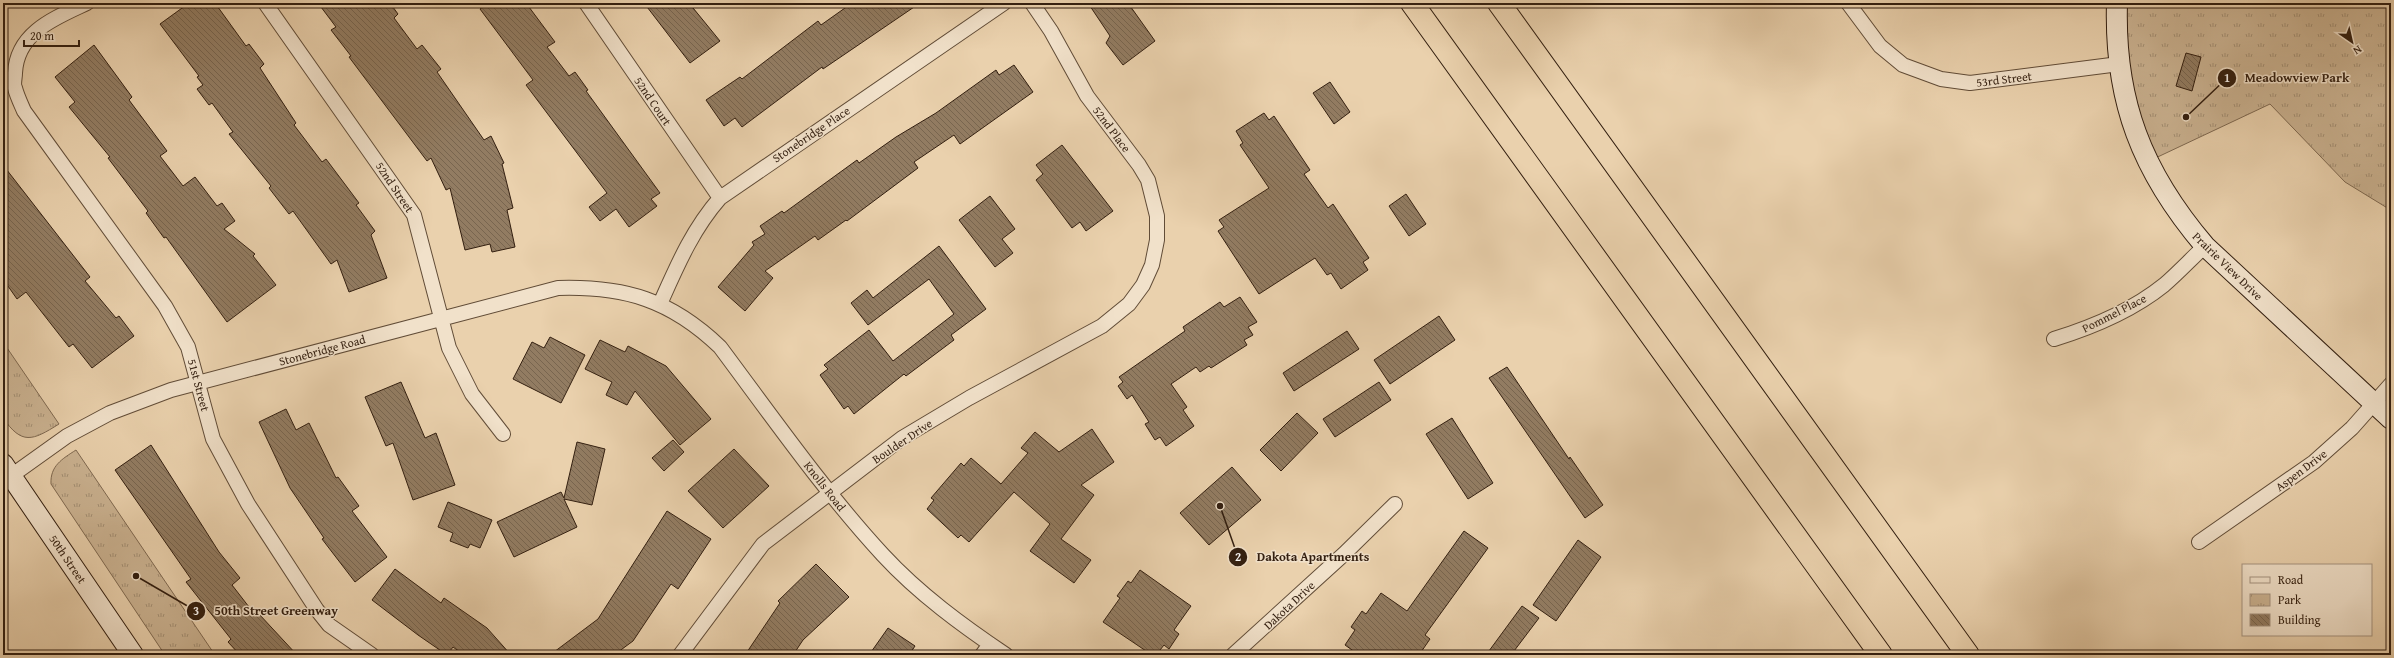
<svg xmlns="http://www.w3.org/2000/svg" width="2394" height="658" viewBox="0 0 2394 658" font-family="'Gentium Book Plus',serif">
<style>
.park{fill:url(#park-tufts);stroke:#7f6951}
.building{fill:url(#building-back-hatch);stroke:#331f10}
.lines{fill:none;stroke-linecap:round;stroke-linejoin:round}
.street-casing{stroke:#614c37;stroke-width:16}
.secondary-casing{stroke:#331f10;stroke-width:22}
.highway-casing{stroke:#331f10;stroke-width:24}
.street{stroke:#f1e1ca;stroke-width:14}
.secondary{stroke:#f1e1ca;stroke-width:20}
.highway{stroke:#ead1ad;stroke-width:22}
.labels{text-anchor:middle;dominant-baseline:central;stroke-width:3;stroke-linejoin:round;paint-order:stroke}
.street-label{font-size:12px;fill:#331f10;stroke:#f1e1ca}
.leader{fill:none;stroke:#331f10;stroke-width:1.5}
.callout-dot{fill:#331f10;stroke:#f1e1ca;stroke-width:1.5}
.mark-label{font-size:12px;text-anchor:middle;font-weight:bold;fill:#fff}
.callout-label{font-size:13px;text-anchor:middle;font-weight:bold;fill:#331f10;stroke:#f1e1ca;stroke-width:3;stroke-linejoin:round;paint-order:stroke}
</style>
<defs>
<pattern id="park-tufts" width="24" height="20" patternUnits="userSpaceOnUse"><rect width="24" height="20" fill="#cbb392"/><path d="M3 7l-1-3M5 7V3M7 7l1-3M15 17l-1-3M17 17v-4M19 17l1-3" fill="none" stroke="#a59176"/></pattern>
<pattern id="building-back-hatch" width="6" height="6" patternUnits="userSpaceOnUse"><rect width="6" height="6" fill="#927c62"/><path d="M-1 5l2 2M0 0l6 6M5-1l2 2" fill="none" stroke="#78654f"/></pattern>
</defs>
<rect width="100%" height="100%" fill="#ead1ad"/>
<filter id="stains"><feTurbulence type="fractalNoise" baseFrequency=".005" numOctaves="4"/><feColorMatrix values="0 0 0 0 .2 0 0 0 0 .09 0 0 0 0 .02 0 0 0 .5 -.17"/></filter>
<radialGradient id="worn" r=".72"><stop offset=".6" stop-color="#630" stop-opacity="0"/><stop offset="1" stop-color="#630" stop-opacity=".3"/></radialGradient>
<path class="park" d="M2117 3H2391V208L2389 209 2345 182 2270 104 2147 162Z
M3 342 59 424C32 441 22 445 3 418Z
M76 450 215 655H165L51 484C50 466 62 459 76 450Z"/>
<path class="building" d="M189 3H215L246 46 249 44 264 64 260 68 296 123 294 125 322 162 326 159 359 203 356 205 375 231 371 235 387 278 349 292 337 260 331 264 293 211 289 214 269 188 271 186 229 134 233 132 212 103 209 105 197 89 203 85 197 77 199 76 160 24Z
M318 3H390L398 14 394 18 417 49 422 45 441 69 437 72 484 140 491 136 504 163 502 164 513 208 507 210 515 247 492 252 490 244 465 250 450 188 446 190 431 158 427 161 349 57 351 56 331 30 336 27Z
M488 3H526L555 42 547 47 569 76 575 72 588 90 586 91 660 193 651 199 657 206 629 227 616 209 600 221 589 207 607 193 526 85 533 80 480 9Z
M644 3H689L720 41 690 63Z
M852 3H920L823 69 822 67 742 127 735 118 724 126 706 100 740 77 742 79 818 21 821 25Z
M1088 3H1128L1155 41 1123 65 1106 43 1110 36Z
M94 45 132 97 129 100 167 151 160 156 183 186 195 177 217 206 222 203 235 221 224 229 255 254 253 256 276 285 227 322 166 237 164 238 146 213 148 211 108 158 110 157 69 107 75 102 55 77Z
M2186 53 2201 57 2192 91 2176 86Z
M1014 65 1033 92 960 144 954 135 914 162 918 168 847 221 846 220 818 240 815 236 765 271 773 278 745 311 718 287 754 245 752 242 765 234 760 226 782 211 784 213 857 160 859 163 896 137 936 113 996 70 999 75Z
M1330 82 1350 112 1334 124 1313 93Z
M1264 113 1269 120 1274 116 1310 170 1304 174 1328 208 1333 204 1369 258 1363 262 1368 270 1341 289 1331 273 1327 275 1315 258 1259 294 1218 231 1224 227 1219 220 1269 188 1240 145 1243 143 1236 131Z
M1062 145 1113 211 1086 231 1080 222 1072 228 1036 180 1043 174 1036 165Z
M3 165 90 277 85 281 116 318 119 316 134 336 92 368 73 344 69 347 26 292 17 299 3 279Z
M1406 194 1426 224 1409 236 1389 206Z
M990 196 1015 229 1002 239 1013 253 995 267 959 220Z
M939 246 986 309 951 335 954 340 906 376 904 374 854 414 848 406 844 409 820 375 828 369 824 365 869 330 893 361 954 314 929 279 868 325 851 303 867 290 873 298Z
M1240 297 1257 322 1248 327 1253 335 1244 340 1247 345 1211 368 1209 366 1200 372 1196 367 1171 384 1187 407 1183 410 1194 426 1166 446 1160 437 1155 440 1145 424 1149 422 1132 395 1127 399 1118 386 1123 382 1119 377 1185 331 1183 327 1220 302 1224 307Z
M1439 316 1455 340 1390 384 1374 360Z
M1347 331 1359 349 1294 391 1283 373Z
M550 337 585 355 561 403 513 379 532 342 544 348Z
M600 340 625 352 628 346 666 366 711 419 680 445 635 391 627 405 606 395 612 382 585 369Z
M1507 367 1569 459 1570 457 1603 505 1585 518 1489 378Z
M401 382 425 438 436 433 455 485 413 500 393 443 386 446 365 397Z
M1379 382 1391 400 1335 437 1323 419Z
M286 409 296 430 309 423 336 478 338 477 359 506 352 511 387 557 355 582 322 539 324 538 290 488 259 422Z
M1297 413 1318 433 1281 471 1260 450Z
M1452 418 1493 483 1468 499 1426 434Z
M1092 429 1114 462 1081 485 1094 495 1061 539 1091 560 1074 583 1030 551 1050 524 1014 492 969 542 961 535 958 538 927 509 934 500 931 498 961 463 964 466 971 458 1001 484 1028 453 1021 448 1035 432 1059 452Z
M673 440 684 452 664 471 652 458Z
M577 442 605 449 592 505 564 499 577 527 514 557 497 522 561 492 564 498Z
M151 445 219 552 240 578 232 585 256 616 259 614 297 655H240L228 642 231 639 186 582 191 579 115 470Z
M734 449 769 486 723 528 688 491Z
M1232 467 1261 500 1209 545 1180 513Z
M448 502 492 520 480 548 470 544 468 548 450 541 453 533 438 527Z
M667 511 711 539 678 589 671 584 633 641 614 655H550L598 619Z
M1464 531 1488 548 1425 635 1430 639 1419 655H1359L1345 645 1355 630 1351 627 1362 611 1366 614 1381 593 1407 611Z
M1578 540 1601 557 1556 621 1533 605Z
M816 564 849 597 803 640 793 655H745L780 603 778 601Z
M395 569 441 603 444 598 487 628 511 655H464L453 647 447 655 418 635 372 600Z
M1140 570 1191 606 1174 630 1179 634 1169 649 1164 645 1156 655H1152L1103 622 1120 598 1117 596 1128 581 1131 583Z
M1522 606 1539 618 1511 655H1486Z
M888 628 915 646 909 655H869Z"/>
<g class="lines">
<defs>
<path id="street" d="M87 3C55 18 17 32 15 73 15 78 13 84 15 88 17 96 21 104 24 111L165 306 188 347 213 439 248 504 317 610 329 625 372 655
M265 3 414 215 449 348 472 394 503 434
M586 3 720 198
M1848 3 1880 46 1903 65 1941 79 1970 83 2119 64
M660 304C677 266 692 230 720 198L1004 3
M2054 339C2093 327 2133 310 2164 285 2178 273 2191 259 2205 246
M4 481 67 436 110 413 171 390 558 288C625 286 671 300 720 347 773 418 824 491 883 555 919 594 963 626 1006 655
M2199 542 2314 462 2352 428 2391 384
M680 655 763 544 902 438 969 398 1102 326 1129 304 1143 285 1152 265 1157 240V216L1148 180 1139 165 1087 96 1051 31 1032 3
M982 655 990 644
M1233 655 1344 554 1395 504"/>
<path id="secondary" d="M2117 3C2114 101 2142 172 2205 246L2391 419
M3 464 133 655"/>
<path id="highway" d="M1412 3 1881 655
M1499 3 1968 655"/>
</defs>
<use href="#street" class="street-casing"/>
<use href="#secondary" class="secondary-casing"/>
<use href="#highway" class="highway-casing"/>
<use href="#street" class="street"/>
<use href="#secondary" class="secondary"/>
<use href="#highway" class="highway"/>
</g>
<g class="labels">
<g class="street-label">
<text transform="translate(2004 79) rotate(-7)">53rd Street</text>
<text transform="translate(653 101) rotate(56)">52nd Court</text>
<text transform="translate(1112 129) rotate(53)">52nd Place</text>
<text transform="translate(811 134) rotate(-34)">Stonebridge Place</text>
<text transform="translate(395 187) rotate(56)">52nd Street</text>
<text transform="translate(2228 266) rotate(44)">Prairie View Drive</text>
<text transform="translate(2114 313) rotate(-27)">Pommel Place</text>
<text transform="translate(322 350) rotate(-15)">Stonebridge Road</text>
<text transform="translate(199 385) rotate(75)">51st Street</text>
<text transform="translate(902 441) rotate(-34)">Boulder Drive</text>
<text transform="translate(2301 470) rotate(-37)">Aspen Drive</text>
<text transform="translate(825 486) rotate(52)">Knolls Road</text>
<text transform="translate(68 559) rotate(56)">50th Street</text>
<text transform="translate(1289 605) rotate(-43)">Dakota Drive</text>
</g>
</g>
<path class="leader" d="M2186 117L2227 78M1220 506L1238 557M136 576L196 611"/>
<g class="callout-dot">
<circle cx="2186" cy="117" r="4"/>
<circle cx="1220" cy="506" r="4"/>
<circle cx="136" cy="576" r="4"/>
<circle cx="2227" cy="78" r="10"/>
<circle cx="1238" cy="557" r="10"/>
<circle cx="196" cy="611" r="10"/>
</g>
<g class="mark-label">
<text x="2227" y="82">1</text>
<text x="1238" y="561">2</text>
<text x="196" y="615">3</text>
</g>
<g class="callout-label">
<text x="2297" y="82">Meadowview Park</text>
<text x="1313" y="561">Dakota Apartments</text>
<text x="276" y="615">50th Street Greenway</text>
</g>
<rect width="2394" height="658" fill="none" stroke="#ead1ad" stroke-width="16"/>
<rect x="4" y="4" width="2386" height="650" fill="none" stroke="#331f10" stroke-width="2"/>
<rect x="8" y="8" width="2378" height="642" fill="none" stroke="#331f10"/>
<rect x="2242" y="564" width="130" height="72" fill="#f1e1ca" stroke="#a59380"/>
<rect x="2250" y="577" width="20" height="6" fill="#f1e1ca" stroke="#a59380"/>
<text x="2278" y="584" font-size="12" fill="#331f10">Road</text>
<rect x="2250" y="594" width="20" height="12" fill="url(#park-tufts)" stroke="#a59380"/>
<text x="2278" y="604" font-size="12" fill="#331f10">Park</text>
<rect x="2250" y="614" width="20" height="12" fill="url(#building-back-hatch)" stroke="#a59380"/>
<text x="2278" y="624" font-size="12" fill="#331f10">Building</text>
<g transform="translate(2352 42) rotate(146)" stroke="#f1e1ca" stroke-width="3" paint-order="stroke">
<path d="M0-3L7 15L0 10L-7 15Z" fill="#331f10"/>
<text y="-6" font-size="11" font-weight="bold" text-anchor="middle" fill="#331f10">N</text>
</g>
<path d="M24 40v6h55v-6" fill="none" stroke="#331f10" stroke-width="2"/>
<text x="30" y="40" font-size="12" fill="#331f10" stroke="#f1e1ca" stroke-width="3" paint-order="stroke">20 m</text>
<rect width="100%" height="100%" filter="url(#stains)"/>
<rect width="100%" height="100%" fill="url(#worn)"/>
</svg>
